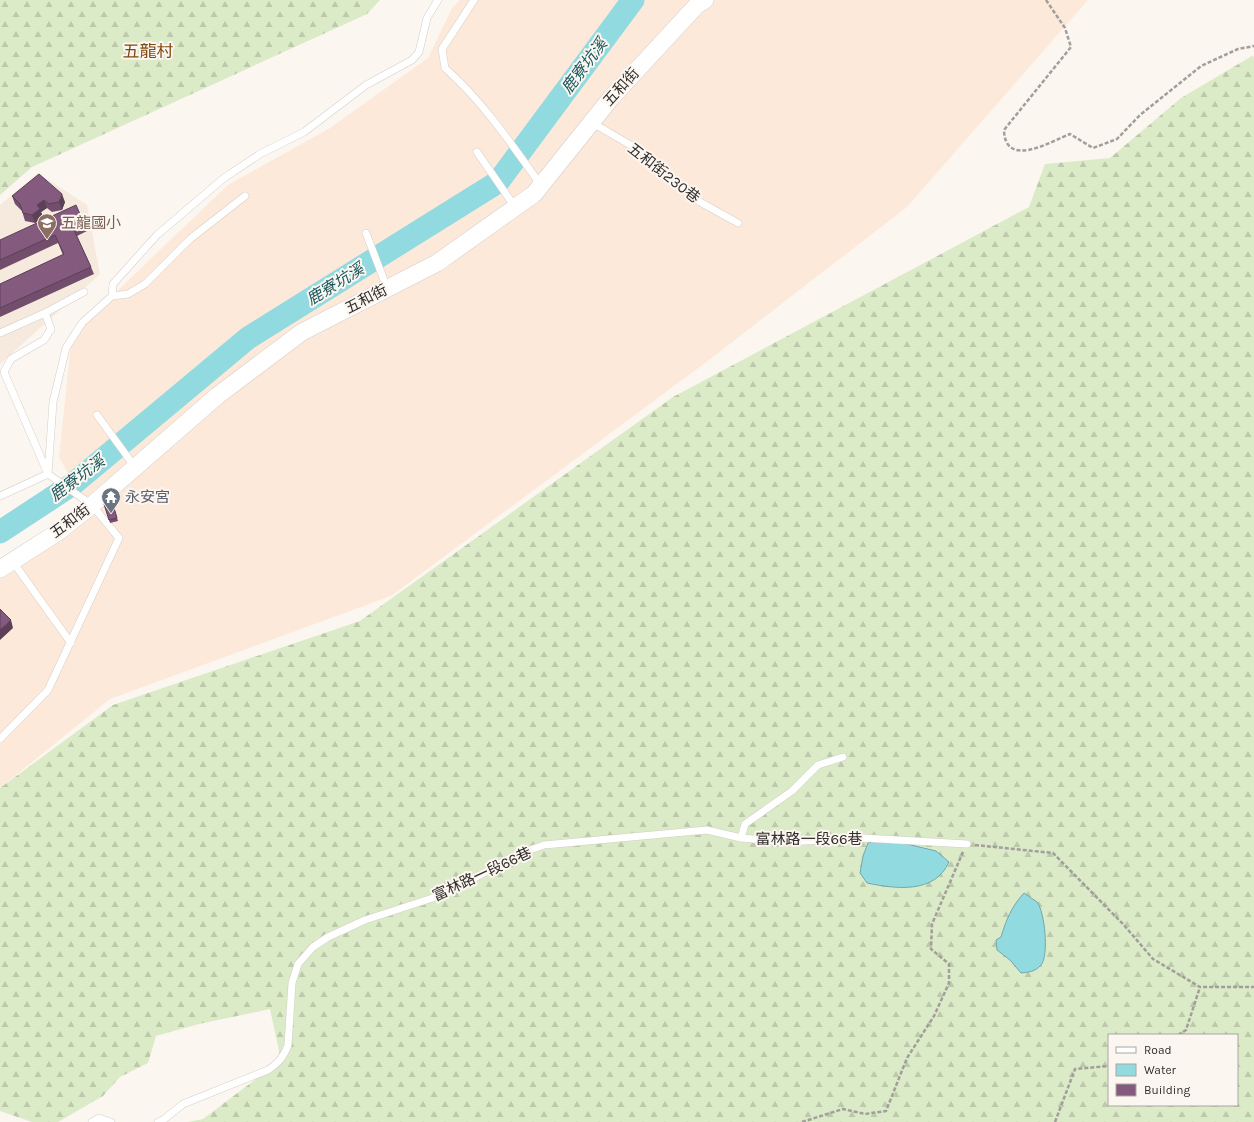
<svg xmlns="http://www.w3.org/2000/svg" width="1254" height="1122" viewBox="0 0 1254 1122" font-family="Karla,'Noto Sans TC',sans-serif">
<style>
.industrial{fill:#fde9da}
.built{fill:#f6eadf}
.forest{fill:url(#forest-firs);fill-rule:evenodd}
.water{fill:#91dbe0;stroke:#74a7aa}
.lines{fill:none;stroke-linecap:round;stroke-linejoin:round}
.river{stroke:#91dbe0;stroke-width:23}
.service-casing{stroke:#d4cec9;stroke-width:8}
.tertiary-casing{stroke:#d4cec9;stroke-width:18}
.path{stroke:#a39e9a;stroke-width:2.5;stroke-dasharray:4 2;stroke-linecap:butt}
.service{stroke:#fff;stroke-width:7}
.tertiary{stroke:#fff;stroke-width:17}
.wall{fill:#724e6c}
.shaded-wall{fill:#5c4058}
.building{fill:#845b7e;stroke:#5c4058}
.labels{text-anchor:middle;dominant-baseline:central;stroke-width:4;stroke-linejoin:round;paint-order:stroke}
.street-label{font-size:15px;fill:#302d2b;stroke:#fcf6f1}
.education-label{font-size:15px;fill:#785e54;stroke:#fcf6f1;text-anchor:start}
.worship-label{font-size:15px;fill:#5b616d;stroke:#fcf6f1;text-anchor:start}
.water-label{font-size:16px;font-style:italic;fill:#19585c;stroke:#fcf6f1}
.quarter-label{font-size:17px;fill:#7f490e;stroke:#fcf6f1}
</style>
<defs>
<pattern id="forest-firs" width="22" height="20" patternUnits="userSpaceOnUse"><rect width="22" height="20" fill="#dbeac7"/><path d="M5 1l3.5 6h-7zM16 11l3.5 6h-7z" fill="#bcc9ab"/></pattern>
</defs>
<rect width="100%" height="100%" fill="#fcf6f1"/>
<path class="industrial" d="M460 0H1088L907 207 709 360 391 596 110 699 0 788V577L92 517 59 457 72 334 228 185 330 128 428 58 452 8Z"/>
<path class="built" d="M38 173 87 205 100 274 0 364V205Z"/>
<path class="forest" d="M0 0H380L367 14 32 167 0 195Z
M1252 56 1254 57V1122H188L203 1119 281 1060 270 1009 199 1024 156 1036 148 1063 120 1077 103 1096 58 1122H32L0 1111V788L113 705 360 621 673 397 1029 207 1045 164 1110 158 1181 98ZM1109 1035H1237V1105H1109Z"/>
<path class="water" d="M882 838 936 851 949 862C935 894 896 889 867 883L860 873 863 856 868 843Z
M1024 893C1028 896 1033 899 1037 902 1045 912 1049 956 1041 965 1035 972 1029 972 1021 973L1010 960 997 950 996 940 1001 937C1006 920 1012 906 1024 893Z"/>
<g class="lines">
<path class="river" d="M0 532 73 484 248 338 498 182 633 0"/>
<defs>
<path id="service" d="M474 0 442 49 445 68C484 103 510 142 540 184
M591 122 644 153 700 202 738 223
M477 152 515 207
M366 233 387 288
M112 296 113 284 157 235 224 178 260 154 304 132 366 85 412 60 419 52 427 18 438 0
M45 313 84 292
M0 333 45 313 51 329 44 340 11 359 4 372 48 474 92 505 119 538 48 690 0 739
M97 415 135 467
M0 496 48 474 53 402 66 348 82 323 112 296 128 294 145 284 190 239 245 196
M13 562 71 643
M741 838 745 824 792 791 818 765 843 757
M92 1122 99 1118 111 1122
M158 1122 163 1120 183 1104 268 1070C278 1063 284 1057 288 1045L292 983 298 964 313 947 328 937 365 920 448 893 516 855 544 845 707 830 741 838 785 842 863 838 967 844"/>
<path id="tertiary" d="M0 569 58 532 92 505 217 396 302 332 437 263 534 194 611 98 697 5 705 0"/>
</defs>
<use href="#service" class="service-casing"/>
<use href="#tertiary" class="tertiary-casing"/>
<path class="path" d="M1046 0 1065 28 1071 47 1004 130C1005 169 1050 142 1070 134L1093 148 1117 139 1140 115 1201 66 1238 49 1254 46
M975 845 1053 853 1123 924 1153 959 1200 987H1254
M1178 1035 1186 1030 1200 987
M802 1122 843 1109 865 1114 886 1111 907 1058 934 1016 949 983V964L931 949 932 924 963 852
M1055 1122 1075 1069 1109 1066"/>
<use href="#service" class="service"/>
<use href="#tertiary" class="tertiary"/>
</g>
<path class="wall" d="M12 196 65 202 62 210 52 212 47 208 41 212 43 217 35 223 25 221 22 211 15 204Z
M84 223 87 231 77 236 91 267 94 274 0 317V284L63 255 58 243 0 270V240Z
M112 501 118 521 110 523 104 504Z"/>
<path class="shaded-wall" d="M62 194 65 202 62 210 59 202Z
M44 200 47 208 41 212 43 217 35 223 32 215 37 205Z
M11 620 13 628 0 640V630Z"/>
<path class="building" d="M39 174 62 194 59 202 49 204 44 200 37 205 40 209 32 215 23 213 20 204 12 196Z
M76 205 84 223 73 228 91 267 0 308V284L64 254 55 235 0 260V240Z
M112 501 117 518 109 520 104 504Z
M0 609 11 620 0 630Z"/>
<defs>
<symbol id="school-pin" viewBox="-11 -11 22 30"><path d="M0 17L-7.5 6A9.5 9.5 0 1 1 7.5 6Z" fill="#8d6e63" stroke="#fcf6f1"/><path d="M0-5L7-2L0 1L-7-2ZM-4 1L0 2.5L4 1V4Q0 6-4 4Z" fill="#fff"/></symbol>
<symbol id="temple-pin" viewBox="-11 -11 22 30"><path d="M0 17L-7.5 6A9.5 9.5 0 1 1 7.5 6Z" fill="#6b7280" stroke="#fcf6f1"/><path d="M0-6L5-2H3V0L6.5 2.5H4V6H1.5V3h-3V6H-4V2.5H-6.5L-3 0V-2H-5Z" fill="#fff"/></symbol>
</defs>
<g fill-rule="evenodd">
<use href="#school-pin" x="36" y="212" width="22" height="30"/>
<use href="#temple-pin" x="100" y="486" width="22" height="30"/>
</g>
<g class="labels">
<g class="street-label">
<text transform="translate(621 87) rotate(-48)">五和街</text>
<text transform="translate(664 173) rotate(38)">五和街230巷</text>
<text transform="translate(366 299) rotate(-27)">五和街</text>
<text transform="translate(70 521) rotate(-37)">五和街</text>
<text x="809" y="839">富林路一段66巷</text>
<text transform="translate(482 874) rotate(-25)">富林路一段66巷</text>
</g>
<g class="education-label">
<text x="61" y="223">五龍國小</text>
</g>
<g class="worship-label">
<text x="125" y="497">永安宮</text>
</g>
<g class="water-label">
<text transform="translate(584 66) rotate(-53)">鹿寮坑溪</text>
<text transform="translate(335 284) rotate(-32)">鹿寮坑溪</text>
<text transform="translate(77 478) rotate(-37)">鹿寮坑溪</text>
</g>
<g class="quarter-label">
<text x="148" y="51">五龍村</text>
</g>
</g>
<rect x="1108" y="1034" width="130" height="72" fill="#fcf6f1" stroke="#aaa6a2"/>
<rect x="1116" y="1047" width="20" height="6" fill="#ffffff" stroke="#aaa6a2"/>
<text x="1144" y="1054" font-size="12" fill="#302d2b">Road</text>
<rect x="1116" y="1064" width="20" height="12" fill="#91dbe0" stroke="#aaa6a2"/>
<text x="1144" y="1074" font-size="12" fill="#302d2b">Water</text>
<rect x="1116" y="1084" width="20" height="12" fill="#845b7e" stroke="#aaa6a2"/>
<text x="1144" y="1094" font-size="12" fill="#302d2b">Building</text>
</svg>
